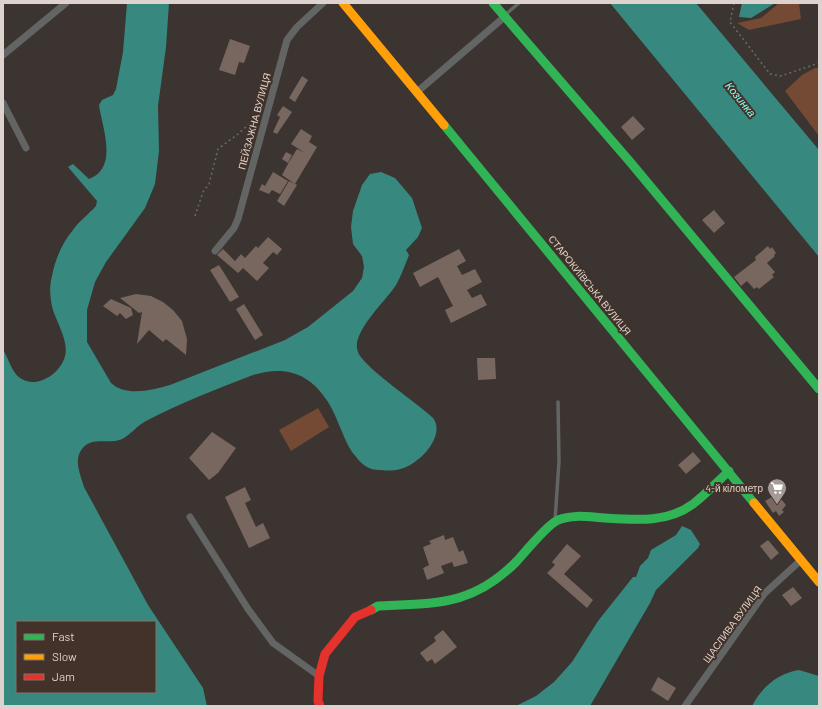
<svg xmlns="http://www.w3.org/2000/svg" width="822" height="709" viewBox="0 0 822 709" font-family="Barlow,sans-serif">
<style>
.green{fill:#744a34}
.water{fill:#37887f;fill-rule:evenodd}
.building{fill:#78675e}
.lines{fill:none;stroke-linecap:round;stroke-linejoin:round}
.path{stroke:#6b6a68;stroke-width:1.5;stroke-dasharray:2 3;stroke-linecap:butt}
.lane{stroke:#636564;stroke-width:3.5}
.street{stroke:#636564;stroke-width:7}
.fast{stroke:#30b455;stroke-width:9}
.slow{stroke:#ff9f0a;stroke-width:9}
.jam{stroke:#e5322d;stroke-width:9}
.labels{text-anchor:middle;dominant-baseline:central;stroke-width:4;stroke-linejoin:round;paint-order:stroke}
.street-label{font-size:10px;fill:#ddd2cd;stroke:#42322a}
.poi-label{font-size:10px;fill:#ddd2cd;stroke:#42322a;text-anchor:end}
.water-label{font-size:11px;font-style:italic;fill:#86fcee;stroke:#42322a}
</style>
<rect width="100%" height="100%" fill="#3c3430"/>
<path class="green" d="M779 3H799L801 19 749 30 737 23 761 18Z
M815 68H819V136L785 91 802 75Z
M318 408 329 427 291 451 279 430Z"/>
<path class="water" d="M127 3H169L166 47 158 106 159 151 155 184 145 208 106 262 95 282 87 310V342L111 383C126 397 152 390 170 385L285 340 308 327 353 291 362 278 364 267 362 256 353 244 351 227 353 211 362 185 370 174 381 172 395 178 412 198 422 228 418 237 406 250 409 255C405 265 401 276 396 285 386 301 350 333 358 352 363 367 419 404 433 418 444 432 427 454 416 461 406 469 394 472 381 470 378 470 373 470 369 468 362 465 357 458 352 452 342 436 338 418 328 402 310 373 285 365 253 375 217 389 180 403 146 421 138 425 132 433 124 438 111 446 92 435 82 449 73 460 81 476 84 487L148 605 203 688 207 706H3V350C9 359 11 371 20 378 37 390 61 373 65 356 69 342 57 323 53 310 50 299 49 287 52 276 55 260 62 243 73 230 79 221 89 214 96 206L97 201 68 167 73 164 89 179C119 168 102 127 99 105L102 100 113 95 116 89 123 52ZM17 622H155V692H17Z
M610 3H696L819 150V257Z
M742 3H775L751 18 739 17Z
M682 526 691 530 700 544 698 548 656 590 650 603 590 706H516L536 696 554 682 572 662 598 621 633 577H636L640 566 648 558 651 550 676 535Z
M799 670 819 676V706H752C762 687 778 673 799 670Z"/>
<path class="building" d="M230 39 250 46 244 63 239 62 235 75 219 70Z
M302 76 308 80 295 102 289 98Z
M283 106 292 112 277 134 273 132 280 117 277 115Z
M633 116 645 129 632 140 621 127Z
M301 129 312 136 309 142 317 147 295 184 282 175 289 162 296 166 289 162 297 149 305 153 291 144Z
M286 152 292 155 288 163 282 159Z
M273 172 288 181 280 194 272 190 269 194 259 190 262 184 265 186Z
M289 181 297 185 284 206 277 201Z
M714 210 725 223 714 233 702 220Z
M268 237 282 249 277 255 273 252 263 263 269 268 257 281 243 268 238 273 217 255 223 249 235 261 241 254 245 258 256 246 258 248Z
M768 246 770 249 772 247 776 253 774 255 775 256 767 263 775 272 772 275 774 277 759 289 757 287 754 289 747 281 741 286 734 277 756 260 755 257Z
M459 249 466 261 457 266 462 275 475 269 482 282 467 290 472 298 481 294 487 305 451 323 445 310 453 306 438 277 420 287 413 273Z
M219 265 239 297 230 302 210 270Z
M136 294 151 296 163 302 173 310 182 321 187 339 186 355 166 339 163 342 149 330 137 344 142 312 139 313 120 298Z
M111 299 131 308 133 315 126 319 120 313 117 316 103 306Z
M244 304 263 335 255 340 236 309Z
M477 358H495L496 379 478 380Z
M212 432 236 448 218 473 209 480 189 458Z
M693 452 701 461 686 474 678 465Z
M245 487 251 500 245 503 256 527 263 523 270 538 249 548 225 497Z
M777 494 786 505 782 510 784 512 779 516 776 511 773 513 765 501Z
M444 535 445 540 453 537 459 552 463 550 468 563 454 567 452 562 441 566 444 573 427 580 423 568 429 565 423 547 431 544 429 541Z
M768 540 779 553 771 560 760 546Z
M567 544 581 556 564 574 593 600 587 608 547 573 555 565 552 562Z
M793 587 802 598 791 606 782 595Z
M443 630 457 647 435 664 432 659 427 662 420 653 436 641 434 637Z
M658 677 676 688 668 701 651 690Z"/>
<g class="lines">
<path class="path" d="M734 3 730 22 770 74 781 76 819 63
M195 216 203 192 209 184 218 149 238 134 259 115"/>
<path class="lane" d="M505 15 519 3
M555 521 559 461 558 402"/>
<path class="street" d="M3 55 66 3
M417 92 502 19
M3 103 26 148
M215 251 234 228 238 219 287 40 297 27 323 3
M190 517 248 609 273 643 319 676
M685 706 764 594 801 560"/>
<path class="fast" d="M493 3 631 163 819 389
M444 125 754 503
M371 610 378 606C437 603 473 606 517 561 525 552 548 524 558 520 573 514 589 517 605 518 635 520 668 523 693 504 706 494 717 482 729 471"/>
<path class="slow" d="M343 3 444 125
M754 503 819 582"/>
<path class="jam" d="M320 706 318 701 319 676 325 654 355 617 371 610"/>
</g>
<defs>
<symbol id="supermarket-pin" viewBox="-11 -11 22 30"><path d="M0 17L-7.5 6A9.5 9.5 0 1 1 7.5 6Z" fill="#a59b96" stroke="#42322a"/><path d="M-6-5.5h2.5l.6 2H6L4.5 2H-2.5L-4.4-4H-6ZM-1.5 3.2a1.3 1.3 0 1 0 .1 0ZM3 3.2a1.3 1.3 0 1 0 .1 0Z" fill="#fff"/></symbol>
</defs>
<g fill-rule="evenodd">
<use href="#supermarket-pin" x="766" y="477" width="22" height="30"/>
</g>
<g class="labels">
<g class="street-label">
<text transform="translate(254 121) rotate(-75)">ПЕЙЗАЖНА ВУЛИЦЯ</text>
<text transform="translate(590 285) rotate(51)">СТАРОКИЇВСЬКА ВУЛИЦЯ</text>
<text transform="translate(732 624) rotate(-54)">ЩАСЛИВА ВУЛИЦЯ</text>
</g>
<g class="poi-label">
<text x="763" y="488">4-й кілометр</text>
</g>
<g class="water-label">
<text transform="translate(741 99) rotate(51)">Козинка</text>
</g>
</g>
<rect width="822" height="709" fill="none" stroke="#ddd2cd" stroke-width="8"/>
<rect x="16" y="621" width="140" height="72" fill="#42322a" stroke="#80726b"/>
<rect x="24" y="634" width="20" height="6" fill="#30b455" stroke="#80726b"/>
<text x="52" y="641" font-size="12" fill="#ddd2cd">Fast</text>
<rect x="24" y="654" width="20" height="6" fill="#ff9f0a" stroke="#80726b"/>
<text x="52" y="661" font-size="12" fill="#ddd2cd">Slow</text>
<rect x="24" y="674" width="20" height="6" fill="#e5322d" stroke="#80726b"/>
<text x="52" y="681" font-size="12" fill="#ddd2cd">Jam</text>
</svg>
